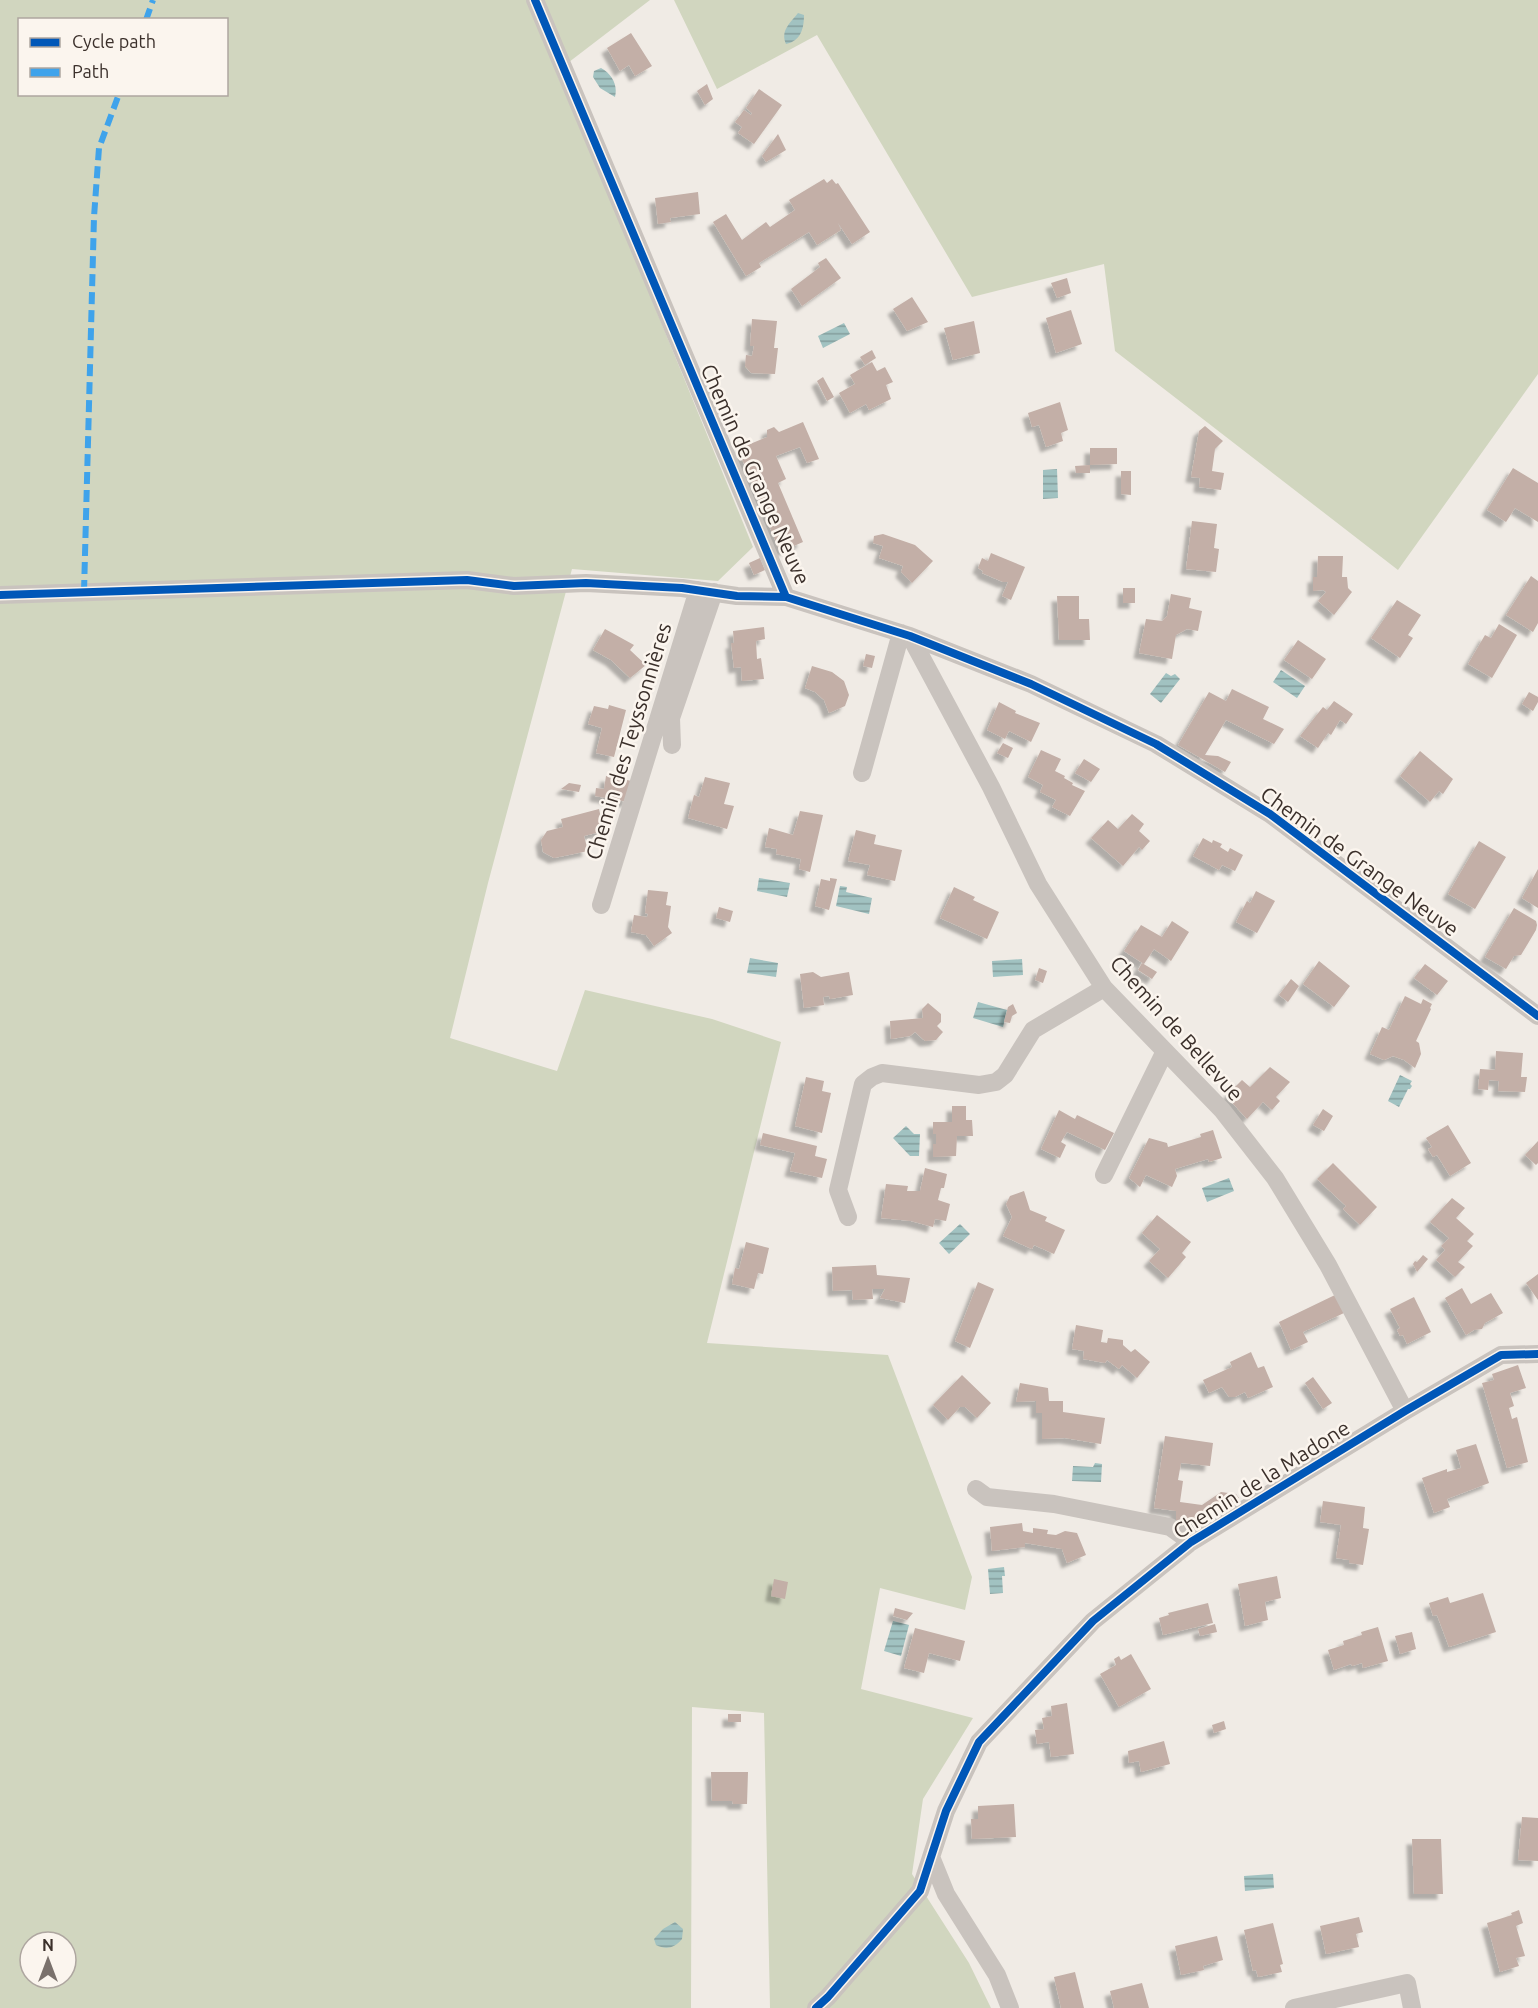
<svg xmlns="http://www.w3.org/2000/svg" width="1538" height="2008" viewBox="0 0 1538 2008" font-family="Ubuntu,sans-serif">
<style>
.grass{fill:#d1d6bf;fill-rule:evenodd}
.water{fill:url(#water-rules)}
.building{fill:#c3afa7;filter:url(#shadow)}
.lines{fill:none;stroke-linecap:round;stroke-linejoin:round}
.minor{stroke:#c9c3be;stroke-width:18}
.quiet{stroke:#3fa3eb;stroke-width:6;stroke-dasharray:12 6;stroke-linecap:butt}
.cycleway-casing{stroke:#fbf5ee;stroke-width:11}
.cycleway{stroke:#0057b8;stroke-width:8}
.labels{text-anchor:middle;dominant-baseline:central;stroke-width:5;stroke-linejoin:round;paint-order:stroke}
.street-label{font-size:21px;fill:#3b302b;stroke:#fbf5ee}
</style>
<defs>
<pattern id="water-rules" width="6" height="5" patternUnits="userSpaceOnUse" patternTransform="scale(1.5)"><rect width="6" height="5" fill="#a1c2c1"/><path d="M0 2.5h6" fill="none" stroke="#849e9d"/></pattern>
<filter id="shadow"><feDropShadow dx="-5.5" dy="5.5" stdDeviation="1.5" flood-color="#0004"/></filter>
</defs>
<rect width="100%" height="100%" fill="#f0ebe5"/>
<path class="grass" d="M0 0H650L556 72 627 239 753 547 718 581 572 569 488 883 450 1038 557 1071 585 990 712 1019 781 1042 707 1343 888 1355 972 1577 965 1610 880 1588 861 1689 973 1718 923 1799 912 1874 969 1963 991 2008H770L764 1713 692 1707 691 2008H0ZM20 20H226V94H20ZM30 1942H66V1978H30Z
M674 0H1538V374L1398 570 1115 351 1104 264 972 297 817 35 717 89Z"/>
<path class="water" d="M798 13 804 15C804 28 801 41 786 44 780 31 790 23 798 13Z
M601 68C612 74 618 85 615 97L600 88 593 77 594 71Z
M844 323 850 334 823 348 818 336Z
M1057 469 1058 498 1043 499V470Z
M1281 670 1305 686 1297 698 1273 682Z
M1166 673 1171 676 1175 674 1180 679 1161 703 1150 694Z
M759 878 790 883 787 897 757 891Z
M840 886 847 887 846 892 872 898 869 914 836 906Z
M750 958 778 963 776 977 747 973Z
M1022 959 1023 975 993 977 992 961Z
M978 1002 1007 1010 1003 1027 973 1018Z
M1400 1075 1412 1081 1410 1084 1412 1086 1410 1089H1408L1399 1107 1388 1101Z
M906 1126 914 1134H920L919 1156H910L893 1138Z
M1229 1178 1234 1191 1207 1202 1202 1188Z
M960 1224 970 1234 949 1254 939 1243Z
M1095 1463 1102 1464 1101 1482 1072 1481 1073 1466 1093 1467Z
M1004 1567 1005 1576H1002L1003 1593 990 1594 988 1569Z
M893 1621 909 1625 901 1656 884 1651Z
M1273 1874 1274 1888 1245 1891 1244 1876Z
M675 1922 683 1929 682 1939C675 1948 666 1950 656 1945L654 1939 663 1929Z"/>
<path class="building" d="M631 33 652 66 635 76 629 65 620 71 607 48Z
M707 84 713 99 705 105 697 91Z
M759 89 782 105 754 144 738 133 742 127 735 122 744 110 751 115 752 113 746 108Z
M778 134 786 150 766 162 762 156Z
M824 179 827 183 832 179 836 184 838 183 870 232 852 244 838 223 841 230 817 245 809 232 759 263 761 267 746 276 713 222 726 214 742 240 766 222 770 227 795 210 789 200Z
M698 192 700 214 670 218 671 222 658 224 655 198Z
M826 258 841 278 802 306 791 289 820 267 818 263Z
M1067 278 1071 293 1057 298 1051 283Z
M912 297 928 322 907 331 893 309Z
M1071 310 1082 344 1056 353 1046 318Z
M752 319 777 321 774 348H778L775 374 751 373 745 366 746 355 752 356 754 346H750Z
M974 321 980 353 953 360 944 328Z
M872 350 876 358 865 365 860 357Z
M872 362 877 371 885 367 893 382 886 385 891 399 869 410 866 404 850 413 839 393 855 384 850 375Z
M823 377 834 397 827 401 817 381Z
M1060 402 1068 430 1061 433 1063 441 1046 447 1039 425 1032 427 1028 413Z
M803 422 819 459 807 463 800 447 776 456 786 479 778 483 803 542 780 552 738 449 767 437V430L774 427 779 432Z
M1205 426 1223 441 1215 449 1212 471 1224 473 1221 490 1199 487 1200 478 1191 477 1199 431Z
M1090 448H1117V464L1090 465Z
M1090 465V473H1076L1075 466Z
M1513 468 1538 483V522L1515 508 1506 522 1487 510Z
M1121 471H1131V495L1121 494Z
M1192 521 1217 524 1214 548 1219 549 1216 572 1186 569Z
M883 534 915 545 933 561 912 583 901 572 903 566 879 558 883 546 873 543 874 536Z
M991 553 1025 567 1011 600 1002 596 1008 582H1003L982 573 983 571 978 568 982 558 988 561Z
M1318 556H1343L1342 577H1347L1348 588 1352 592 1334 615 1318 601 1326 592 1323 590 1313 591V577H1317Z
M760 558 765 570 754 575 749 563Z
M1531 576 1538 581V623L1533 632 1506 615Z
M1123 588H1135V603H1123Z
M1171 594 1191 598 1189 608 1202 611 1198 631 1187 629 1176 635 1172 659 1139 653 1146 619 1162 621 1167 616Z
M1057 596H1079V619H1089L1090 640H1059Z
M1397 600 1421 615 1408 635 1413 638 1400 658 1371 638Z
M1499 624 1517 635 1492 678 1468 664 1485 635 1491 638Z
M764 627 765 639 756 641 757 659 761 658 764 679 742 681 741 667 734 668 731 643H734L733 631Z
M605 629 634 645 630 650 646 665 630 678 611 660 593 650Z
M1298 640 1326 659 1312 679 1284 660Z
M866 654 875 656 872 668 863 666Z
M812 666 832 672 844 681 849 695 845 706 829 713 824 700 815 692 805 688Z
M1232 689 1269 707 1263 719 1284 729 1274 744 1226 720 1205 755 1218 756 1231 762 1225 772 1178 745 1209 692 1226 701Z
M1529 692 1538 697V702L1533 711 1522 704Z
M1334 701 1353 714 1346 724 1340 720 1331 735 1328 733 1318 748 1300 736 1323 707 1327 710Z
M999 702 1016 711 1015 713 1040 723 1031 742 1009 731 1005 739 987 730Z
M609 705 626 710 614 757 596 753 602 728 588 724 594 706 608 709Z
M1003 743 1013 748 1008 758 997 753Z
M1041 750 1061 759 1055 771 1065 776 1064 778 1073 783 1072 785 1085 791 1070 816 1052 807 1056 800 1040 792 1043 785 1028 777Z
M1420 751 1453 779 1443 794 1439 791 1430 802 1400 776Z
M1084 759 1100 769 1091 782 1075 773Z
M606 776 632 781 628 802 595 796 596 788 604 789Z
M705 777 730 783 724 804 734 806 727 829 688 818 694 795 699 797Z
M569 783 581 785 579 792 561 789Z
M599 809 604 831 584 836 588 851 554 858 543 852 541 840 547 831 563 827 561 819Z
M800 811 823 815 810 872 799 869 801 859 776 854 777 849 765 847 769 828 793 835Z
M1132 814 1144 824 1139 831 1150 841 1142 850 1139 847 1123 866 1091 838 1108 820 1118 829Z
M856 830 876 835 874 844 902 850 895 881 867 875 870 865 848 861Z
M1203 838 1212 843 1213 840 1222 844 1220 847 1228 852 1230 848 1243 855 1235 871 1222 865 1219 870 1193 856Z
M1479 841 1506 857 1475 909 1448 894Z
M1538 869V908L1522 898Z
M830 878 837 879 829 910 815 906 821 879 830 881Z
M954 887 975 897 973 900 999 912 987 939 940 918Z
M648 890 668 892 666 905 671 906 668 927 672 933 654 946 646 935 631 932 634 915 647 917 648 914 645 913Z
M1256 891 1275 901 1257 933 1236 922 1247 901 1250 903Z
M719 907 733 911 730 922 716 918Z
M1514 908 1536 921 1537 925 1536 930 1521 955 1514 956 1506 969 1485 957Z
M1172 921 1189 932 1171 961 1154 949 1144 964 1124 951 1141 925 1162 937Z
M1319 961 1350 986 1334 1007 1303 984Z
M1142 963 1157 972 1152 979 1138 970Z
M1425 964 1448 981 1437 995 1414 978Z
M1039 968 1047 971 1043 983 1035 980Z
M813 972 821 977 849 972 853 995 830 999 829 996 823 997 824 1005 804 1008 800 974Z
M1291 979 1299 986 1288 1002 1279 995Z
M1405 996 1421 1004 1423 999 1432 1004 1430 1008 1431 1009 1416 1041 1419 1043 1421 1054 1415 1068 1404 1060 1393 1056 1384 1060 1370 1054 1382 1027 1389 1030Z
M928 1003 941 1014V1022L937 1026 943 1032 936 1040 925 1041 915 1032 910 1036 891 1039 890 1021 923 1018 922 1009Z
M1013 1004 1017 1013 1012 1016 1010 1023 1004 1022 1008 1007Z
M1496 1051 1523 1053 1521 1077H1527L1525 1092 1498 1091 1499 1081 1489 1080 1488 1090 1478 1089 1480 1069 1495 1070Z
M1270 1067 1290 1082 1276 1097 1280 1101 1272 1110 1263 1102 1247 1119 1226 1096 1242 1080 1250 1087Z
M806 1077 824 1081 822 1091 831 1093 822 1133 795 1126Z
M952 1106H966V1120H972L973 1136H957L956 1156 933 1157V1144H936V1134H933V1122H952Z
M1323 1109 1333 1116 1324 1131 1313 1125Z
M1059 1110 1075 1119 1077 1115 1114 1133 1105 1150 1067 1132 1061 1142 1066 1145 1060 1158 1041 1149Z
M1448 1125 1471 1163 1450 1176 1437 1155 1433 1157 1428 1149 1432 1147 1426 1138Z
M1213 1130 1222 1158 1209 1162 1208 1159 1175 1169 1177 1176 1172 1187 1146 1175 1140 1187 1129 1178 1149 1138 1167 1143 1168 1147 1201 1137 1200 1134Z
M763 1133 817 1146 815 1156 827 1159 822 1178 790 1171 795 1153 760 1145Z
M1538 1141V1163L1536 1165 1525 1155Z
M1333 1163 1377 1207 1360 1225 1343 1209 1346 1206 1317 1179Z
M925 1168 947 1174 944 1188H941L938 1200 950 1204 946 1221 935 1219 933 1227 911 1221 881 1218 886 1184 908 1186 907 1191H920Z
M1024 1191 1030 1210 1047 1217 1045 1221 1065 1230 1054 1254 1034 1245 1032 1249 1003 1236 1012 1217 1006 1204 1010 1196Z
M1452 1198 1465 1208 1456 1218 1474 1234 1467 1241 1473 1246 1458 1262 1465 1267 1455 1277 1436 1260 1445 1250 1441 1246 1449 1238 1430 1222Z
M1157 1215 1191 1242 1182 1253 1186 1257 1168 1278 1149 1261 1160 1249 1142 1233Z
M746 1242 769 1248 763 1274 758 1273 754 1289 732 1284 735 1268 739 1269Z
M1423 1255 1428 1259 1417 1272 1413 1264 1415 1261 1417 1262Z
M876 1265 877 1275 910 1278 905 1303 880 1298 885 1289H872L873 1299 853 1300 852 1290 833 1291 832 1267Z
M1538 1274V1300L1526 1283Z
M978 1282 994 1289 970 1348 955 1341Z
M1462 1288 1471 1304 1491 1293 1503 1313 1485 1323 1482 1329 1474 1330 1466 1335 1445 1298Z
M1335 1295 1344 1313 1303 1332 1308 1342 1291 1350 1279 1322Z
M1414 1297 1431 1332 1407 1344 1403 1335 1400 1336 1397 1330 1400 1328 1390 1309Z
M1076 1325 1103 1330 1101 1342 1107 1343 1108 1338 1123 1340V1345L1131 1352 1135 1349 1150 1362 1137 1378 1122 1365 1119 1369 1107 1360 1105 1363 1083 1359 1084 1351 1072 1349Z
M1251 1352 1258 1368 1264 1366 1273 1387 1248 1398 1245 1392 1235 1397H1229L1222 1387 1209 1393 1203 1380 1232 1367 1230 1362Z
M1518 1365 1526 1388 1510 1393 1514 1406 1509 1408 1512 1419 1517 1417 1528 1462 1507 1468 1482 1383 1494 1380 1492 1374Z
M962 1375 991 1403 977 1418 965 1407H960L948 1420 933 1405Z
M1313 1377 1332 1403 1323 1409 1305 1383Z
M1020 1383 1048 1388 1049 1401H1063V1412L1105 1418 1101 1444 1065 1438 1042 1439V1413H1036V1401L1016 1402Z
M1165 1436 1213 1443 1210 1466 1181 1463 1178 1480 1183 1481 1180 1502 1202 1505 1221 1492 1236 1494 1239 1498 1202 1523 1176 1520V1511L1154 1508Z
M1476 1444 1489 1483 1447 1499 1450 1507 1434 1513 1422 1478 1447 1469V1472L1461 1468 1456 1450Z
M1323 1501 1365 1507 1363 1528 1369 1529 1363 1565 1349 1563V1560L1336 1558 1341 1525 1320 1522Z
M1022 1523 1023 1531 1033 1533V1528L1048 1530 1047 1534 1056 1535 1065 1531 1077 1533 1086 1555 1067 1563 1062 1549 1025 1543V1547L992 1551 990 1527Z
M1277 1576 1281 1598 1265 1602 1268 1620 1245 1626 1238 1584Z
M774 1579 788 1582 785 1599 771 1596Z
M1483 1593 1496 1632 1449 1647 1437 1615 1433 1616 1429 1603 1448 1597 1450 1603Z
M1208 1603 1213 1623 1163 1635 1159 1618 1169 1615 1168 1613Z
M895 1608 913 1613 907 1620 893 1616Z
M1215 1624 1217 1632 1200 1636 1198 1629Z
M1378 1627 1388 1661 1363 1668 1362 1663 1352 1666 1351 1664 1334 1670 1328 1650 1344 1645 1343 1641 1362 1635 1361 1632Z
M915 1628 965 1641 960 1661 929 1653 924 1673 904 1668Z
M1412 1632 1416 1649 1400 1654 1395 1636Z
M1131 1654 1151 1689 1119 1707 1100 1674 1116 1665 1114 1659 1119 1656 1121 1660Z
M1067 1703 1074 1754 1051 1757 1049 1742 1037 1744 1035 1730 1044 1729 1042 1718 1052 1716 1051 1706Z
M728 1714H741V1722H728Z
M1224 1721 1226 1729 1214 1733 1212 1725Z
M1164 1741 1170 1764 1141 1772 1139 1761 1129 1763 1128 1751Z
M711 1772H748L747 1804H733L732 1801H712Z
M1014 1804 1016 1837 972 1839 971 1819H978V1806Z
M1522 1817 1538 1818V1861L1518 1860Z
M1412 1839H1441L1443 1894H1414Z
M1519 1910 1523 1923 1516 1926 1525 1956 1516 1958 1519 1966 1500 1972 1487 1923 1512 1915 1511 1913Z
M1359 1917 1363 1932 1356 1934 1359 1947 1326 1954 1320 1926Z
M1273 1923 1283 1964 1280 1965 1282 1972 1258 1977 1256 1970 1253 1971 1244 1930Z
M1217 1936 1223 1960 1203 1966 1204 1970 1181 1975 1175 1946Z
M1075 1972 1084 2008H1061L1054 1977Z
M1142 1983 1149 2008H1114L1110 1991Z"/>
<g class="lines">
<path class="minor" d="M535 0 786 597 910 636 1031 684 1156 744 1270 814 1538 1016
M0 595 467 580 514 586 586 583 682 588 737 596 786 597
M910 636 991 787 1038 884 1104 988 1222 1110 1275 1178 1328 1265 1405 1411
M672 745 671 718 714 592
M862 773 901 633
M601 905 698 590
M1104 1175 1165 1051
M848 1217 838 1190 863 1084 872 1077 882 1073 979 1085 996 1082 1005 1075 1033 1030 1104 988
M976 1489 987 1497 1054 1504 1170 1527 1191 1542
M931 1857 946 1894 997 1975 1010 2008
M816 2008 828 1997 920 1891 946 1811 979 1742 1093 1621 1191 1542 1405 1411 1501 1355 1538 1354
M1294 2008 1407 1983 1412 2008"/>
<path class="quiet" d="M146 20 153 0
M84 592 94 217 99 148 119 94"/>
<defs>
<path id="cycleway" d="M535 0 786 597 910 636 1031 684 1156 744 1270 814 1538 1016
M0 595 467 580 514 586 586 583 682 588 737 596 786 597
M816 2008 828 1997 920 1891 946 1811 979 1742 1093 1621 1191 1542 1405 1411 1501 1355 1538 1354"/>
</defs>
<use href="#cycleway" class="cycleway-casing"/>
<use href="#cycleway" class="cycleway"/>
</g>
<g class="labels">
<g class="street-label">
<text transform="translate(756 474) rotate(66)">Chemin de Grange Neuve</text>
<text transform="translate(628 741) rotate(-73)">Chemin des Teyssonnières</text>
<text transform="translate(1360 861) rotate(36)">Chemin de Grange Neuve</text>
<text transform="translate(1177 1028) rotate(48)">Chemin de Bellevue</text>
<text transform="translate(1261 1479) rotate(-32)">Chemin de la Madone</text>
</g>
</g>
<rect x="18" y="18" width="210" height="78" fill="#fbf5ee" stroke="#aea6a0" stroke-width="1.5"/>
<rect x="30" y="38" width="30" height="9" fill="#0057b8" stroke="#aea6a0" stroke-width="1.5"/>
<text x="72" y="48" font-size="18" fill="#3b302b">Cycle path</text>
<rect x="30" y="68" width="30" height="9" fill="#3fa3eb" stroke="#aea6a0" stroke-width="1.5"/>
<text x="72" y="78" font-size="18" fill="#3b302b">Path</text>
<g transform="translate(48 1960)"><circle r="28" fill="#fbf5ee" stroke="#aea6a0" stroke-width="1.5"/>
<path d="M0-4.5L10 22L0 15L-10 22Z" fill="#7a716c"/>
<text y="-9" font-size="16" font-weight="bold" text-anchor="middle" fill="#3b302b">N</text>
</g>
</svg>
